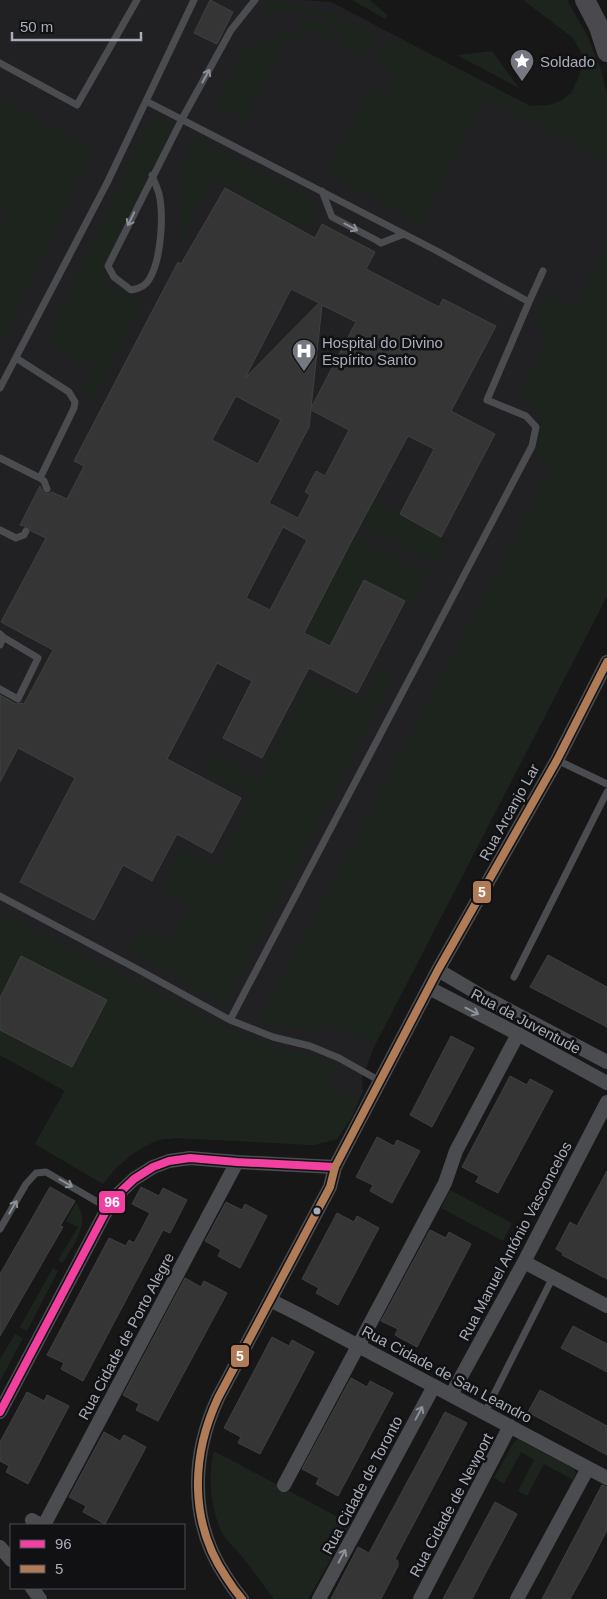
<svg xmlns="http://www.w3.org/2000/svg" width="607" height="1599" viewBox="0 0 607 1599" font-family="Arial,sans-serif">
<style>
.built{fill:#212123}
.green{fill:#1d241e}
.building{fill:#353536;stroke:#3f4043;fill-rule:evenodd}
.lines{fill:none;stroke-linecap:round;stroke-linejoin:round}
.lane{stroke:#4b4c50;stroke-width:7}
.street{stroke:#4b4c50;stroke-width:14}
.secondary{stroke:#4a4a4e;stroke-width:20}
.bus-1-casing{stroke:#111113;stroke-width:11}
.bus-2-casing{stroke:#111113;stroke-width:11}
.bus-1{stroke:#f240a1;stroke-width:8}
.bus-2{stroke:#b07c57;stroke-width:8}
.oneway{stroke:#8c9099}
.bus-dot{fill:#a8adb8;stroke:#111113;stroke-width:2}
.labels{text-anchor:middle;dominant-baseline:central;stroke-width:5;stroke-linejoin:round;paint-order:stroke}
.poi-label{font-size:15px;fill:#a8adb8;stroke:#111113;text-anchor:start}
.street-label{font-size:15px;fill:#a8adb8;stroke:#111113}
.line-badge{stroke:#111113;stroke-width:2}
.badge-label{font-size:14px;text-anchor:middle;font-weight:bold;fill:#fff}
</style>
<rect width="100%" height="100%" fill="#171717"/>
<path class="built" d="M0 0H301L331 2 530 106 607 147V596L375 1045 362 1078 363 1091 352 1117 337 1139 314 1145 176 1138 157 1140 132 1154 111 1173 103 1184 35 1144 65 1090 0 1055Z"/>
<path class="green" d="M284 0 328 12 376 34 364 57 342 46C342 15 310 14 286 9H279L272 14 263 10 266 7Z
M352 0H370L387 15 385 19Z
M523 0H567L587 35 600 67 607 93V162L484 97 421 225 327 172 372 86 385 92 395 74 374 63 386 40 398 46 401 39 530 106 549 105 561 101 571 93 578 79 583 63 581 52 573 38Z
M305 18C318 18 332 27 333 41L308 29 303 38 296 35Z
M282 31 291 32 245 120 215 105 248 43 262 49 266 42 273 41 279 32Z
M492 51 519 88 457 55Z
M0 97 93 151 0 345V225L7 213 0 209Z
M153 116 180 129 106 282 142 303 94 397 82 393 94 369 46 341Z
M196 136 318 203 307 231 215 179 180 239 183 167Z
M607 245V596L375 1045 337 1026 294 1028 258 1023 553 466 536 456 541 423 532 406 520 395 550 332 536 323 549 292 576 307Z
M374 500 447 540 434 563 362 523Z
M355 537 428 575 412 605 364 580 330 646 304 633Z
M378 666 393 675 358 746 225 1005 126 949 139 931 172 939 192 905 164 890 181 847 219 866 252 797 206 774 215 754 260 778 310 678 361 701Z
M0 912 207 1018 283 1050 310 1054 339 1065 330 1082 359 1100 352 1117 337 1139 314 1145 176 1138C170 1139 162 1138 156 1141 134 1148 117 1166 103 1184L35 1144 65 1091 0 1055Z
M450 1190 512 1223 503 1241 441 1208Z
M76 1203C92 1222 73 1245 63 1263L58 1260 78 1227 66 1221Z
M53 1268 58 1271 27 1331 20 1327Z
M15 1334 23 1338 0 1381V1359Z
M518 1439 574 1469 576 1473 573 1480 544 1464 527 1496 518 1491 534 1460 521 1452 504 1484 494 1478 514 1442Z
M214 1451 351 1524 308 1599H274C262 1584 251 1567 238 1552 234 1547 229 1543 225 1538 211 1516 207 1475 214 1451Z"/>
<path class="building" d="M210 0 233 12 217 44 194 33Z
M225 188 315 238 322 224 375 252 366 269 439 307 443 299 496 326 451 411 495 434 441 537 400 514 434 449 408 436 351 542 304 633 330 646 364 580 405 601 357 693 309 668 262 758 223 738 252 681 217 663 167 759 241 798 212 853 177 834 152 881 123 865 94 920 20 882 75 778 18 748 0 782V695L16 704 22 703 24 704 53 650 1 622 46 538 31 531 29 527 20 525 40 486 44 493 48 494 52 492 67 499 84 466 74 461 178 262 181 264ZM291 289 319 303 245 378ZM322 305 356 322 311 408ZM236 396 281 420 258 464 212 440ZM311 410 349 430 325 476 316 471 305 492 310 495 298 518 269 503 309 427ZM283 527 307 540 270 610 246 598Z
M548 955 607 987V1027L530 987Z
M21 956 107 1000 72 1067 0 1030V998Z
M451 1036 474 1048 432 1127 410 1115Z
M510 1076 527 1085 530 1079 553 1091 498 1193 476 1182 479 1176 462 1167Z
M377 1137 394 1146 397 1140 420 1151 392 1203 370 1191 373 1185 356 1177Z
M607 1171V1279L562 1255 563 1253 556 1249 570 1222 577 1226Z
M50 1187 75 1201 60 1226 63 1227 0 1336V1274Z
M141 1187 159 1196 163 1188 187 1200 170 1233 163 1230 83 1381 61 1369 64 1363 47 1355 109 1238 126 1246 129 1240 134 1243 150 1213 132 1204Z
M226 1202 242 1210 245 1204 267 1216 240 1268 218 1256 221 1250 205 1241Z
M337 1213 354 1222 357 1216 379 1228 338 1305 316 1293 319 1288 302 1279Z
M430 1230 446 1238 449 1232 471 1244 417 1347 395 1335 398 1329 381 1321Z
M185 1278 201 1287 204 1281 227 1293 158 1421 136 1410 139 1404 123 1395Z
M573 1326 607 1344V1372L561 1348Z
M272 1337 289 1346 292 1340 314 1352 260 1454 238 1443 241 1437 224 1428Z
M351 1378 367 1387 370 1381 393 1393 338 1496 316 1484 319 1478 302 1469Z
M540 1390 607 1426V1455L528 1412Z
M27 1392 44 1401 47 1395 69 1406 28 1484 6 1472 9 1466 0 1461V1442Z
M445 1412 467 1423 395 1559 398 1561V1566L381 1599H331L358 1547 369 1553Z
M104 1432 120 1441 124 1435 146 1447 105 1524 83 1512 86 1506 69 1497Z
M602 1485 607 1487V1530L588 1567 570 1599H542Z
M495 1502 517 1514 484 1576 472 1599H443Z"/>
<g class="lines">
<path class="lane" d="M0 63 77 105 137 0
M146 101 194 0
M152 175C154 181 157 187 159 194 164 215 161 259 150 278 146 286 139 289 131 290L114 277 108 266 182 119 231 30 255 0
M322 191 332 217 376 240 381 243 404 234
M529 302 543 271
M16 358 69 392 75 402 74 408 40 478
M0 388 107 183 146 101 437 251 529 302 487 400 526 416 536 427 532 446 230 1020
M0 458 40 478 44 481 47 489
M0 530 16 538 24 535 26 531
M0 645 3 637 0 634
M0 689 18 699 38 658 3 637
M557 760 607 784
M0 896 139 970 230 1020 273 1037 310 1046 339 1058 380 1081
M514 977 607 792
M0 1229 26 1184 36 1173 46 1172 108 1208
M485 1412 553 1277"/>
<path class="street" d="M438 970 482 996 607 1062
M429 988 518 1034 607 1083
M524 1262 607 1306
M270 1300 302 1316 607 1478
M451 1395 524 1262 607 1102
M0 1412 104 1215 115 1197 134 1179 153 1167 169 1161 190 1158 237 1162 335 1167
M284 1485 445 1183 456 1151 518 1034
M32 1520 41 1525
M44 1525 237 1162
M0 1547 11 1560
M32 1588 40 1599
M242 1599C236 1592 231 1585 226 1577 189 1522 191 1456 218 1398L330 1187 335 1167 438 970 557 760 607 662
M319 1599 434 1386
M420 1599 510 1426
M517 1599 588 1468"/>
<path class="secondary" d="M585 0 599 27 607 52"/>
<defs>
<path id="bus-1" d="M0 1412 104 1215 115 1197 134 1179 153 1167 169 1161 190 1158 237 1162 335 1167"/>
<path id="bus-2" d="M242 1599C236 1592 231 1585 226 1577 189 1522 191 1456 218 1398L330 1187 335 1167 438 970 557 760 607 662"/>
</defs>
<use href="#bus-1" class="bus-1-casing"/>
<use href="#bus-2" class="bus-2-casing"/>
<use href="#bus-1" class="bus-1"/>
<use href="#bus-2" class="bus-2"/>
</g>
<defs><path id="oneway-shaft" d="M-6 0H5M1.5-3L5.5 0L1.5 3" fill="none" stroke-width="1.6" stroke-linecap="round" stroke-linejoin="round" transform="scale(1.25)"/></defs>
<g class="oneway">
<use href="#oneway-shaft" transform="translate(206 76) rotate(-61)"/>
<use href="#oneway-shaft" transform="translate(131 219) rotate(116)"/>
<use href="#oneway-shaft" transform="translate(351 227) rotate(28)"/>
<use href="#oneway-shaft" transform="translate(472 1011) rotate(27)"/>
<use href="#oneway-shaft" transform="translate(66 1183) rotate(30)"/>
<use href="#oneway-shaft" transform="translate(13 1207) rotate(-60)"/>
<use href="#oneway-shaft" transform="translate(419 1413) rotate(-62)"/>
<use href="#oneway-shaft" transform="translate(342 1556) rotate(-62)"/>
</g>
<defs>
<symbol id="sight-pin" viewBox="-11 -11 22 30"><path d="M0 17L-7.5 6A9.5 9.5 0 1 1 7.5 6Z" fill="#757880" stroke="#111113"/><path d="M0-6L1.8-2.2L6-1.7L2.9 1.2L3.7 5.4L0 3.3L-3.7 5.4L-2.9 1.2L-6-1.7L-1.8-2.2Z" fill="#fff"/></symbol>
<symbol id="hospital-pin" viewBox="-11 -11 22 30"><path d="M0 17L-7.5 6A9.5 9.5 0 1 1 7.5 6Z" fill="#757880" stroke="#111113"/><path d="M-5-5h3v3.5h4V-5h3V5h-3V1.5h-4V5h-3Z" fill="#fff"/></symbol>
</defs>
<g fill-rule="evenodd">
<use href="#sight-pin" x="508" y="47" width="28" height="38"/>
<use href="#hospital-pin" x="290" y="337" width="28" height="38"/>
</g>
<circle class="bus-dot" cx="317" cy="1211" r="4.5"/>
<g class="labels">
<g class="poi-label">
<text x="540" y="61">Soldado</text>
<text x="322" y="342">Hospital do Divino<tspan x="322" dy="17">Espírito Santo</tspan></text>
</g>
<g class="street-label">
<text transform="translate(509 812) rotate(-61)">Rua Arcanjo Lar</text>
<text transform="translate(526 1021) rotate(28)">Rua da Juventude</text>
<text transform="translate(515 1241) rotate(-62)">Rua Manuel António Vasconcelos</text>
<text transform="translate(126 1336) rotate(-62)">Rua Cidade de Porto Alegre</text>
<text transform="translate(447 1374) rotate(28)">Rua Cidade de San Leandro</text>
<text transform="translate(362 1485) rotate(-62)">Rua Cidade de Toronto</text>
<text transform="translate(451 1505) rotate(-62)">Rua Cidade de Newport</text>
</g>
</g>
<g class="line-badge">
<rect x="472" y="880" width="20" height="24" rx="5" fill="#b07c57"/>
<rect x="98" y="1190" width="28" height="24" rx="5" fill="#f240a1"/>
<rect x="230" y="1344" width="20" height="24" rx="5" fill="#b07c57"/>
</g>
<g class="badge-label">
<text x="482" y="897">5</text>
<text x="112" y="1207">96</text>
<text x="240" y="1361">5</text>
</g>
<rect x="10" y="1524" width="175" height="65" fill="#111113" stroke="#4d4f55"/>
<rect x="20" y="1540" width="25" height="8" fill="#f240a1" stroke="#4d4f55"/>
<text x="55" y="1549" font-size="15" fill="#a8adb8">96</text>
<rect x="20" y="1565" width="25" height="8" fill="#b07c57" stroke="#4d4f55"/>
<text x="55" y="1574" font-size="15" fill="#a8adb8">5</text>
<path d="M12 32v8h129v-8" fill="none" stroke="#a8adb8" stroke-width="2.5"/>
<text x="20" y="32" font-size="15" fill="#a8adb8" stroke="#111113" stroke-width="4" paint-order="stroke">50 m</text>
</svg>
